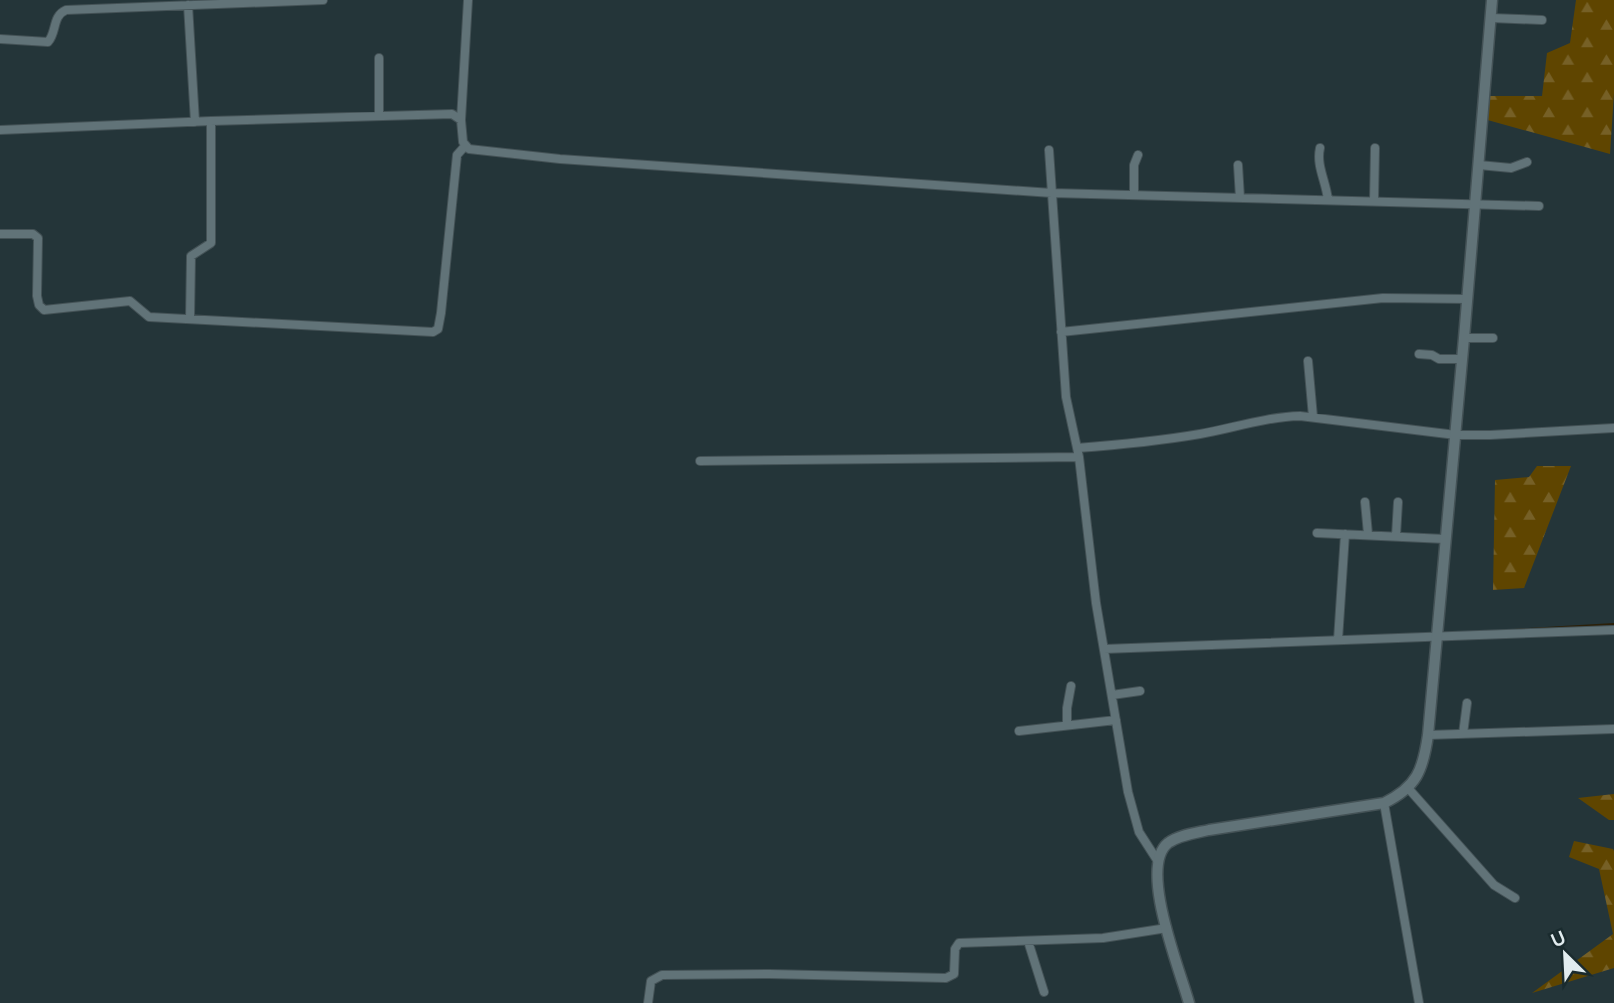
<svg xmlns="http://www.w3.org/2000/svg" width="1614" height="1003" viewBox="0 0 1614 1003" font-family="Cabin,sans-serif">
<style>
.forest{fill:url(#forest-firs)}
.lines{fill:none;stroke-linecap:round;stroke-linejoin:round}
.stream{stroke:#2b2009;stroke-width:2}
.street-casing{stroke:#445256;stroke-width:10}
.secondary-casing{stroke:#445256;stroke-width:13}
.street{stroke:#617378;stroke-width:8}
.secondary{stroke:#617378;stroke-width:10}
</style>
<defs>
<pattern id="forest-firs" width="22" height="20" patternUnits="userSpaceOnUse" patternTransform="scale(1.75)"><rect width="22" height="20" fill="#5f4500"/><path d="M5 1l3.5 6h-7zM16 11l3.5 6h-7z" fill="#766026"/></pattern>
</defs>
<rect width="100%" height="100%" fill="#243539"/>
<path class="forest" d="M1576 0H1614V93L1610 154 1484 119 1487 96H1542L1547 53 1570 43Z
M1537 466H1571L1524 588 1493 590 1495 480 1529 477Z
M1614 794V820H1609L1578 798Z
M1574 841 1613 849 1614 851V968L1532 993 1613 934 1599 869 1569 857Z"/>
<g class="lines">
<path class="stream" d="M1513 630 1614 624"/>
<defs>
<path id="street" d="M188 5 195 122
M1491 18 1542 20
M0 39 48 42C57 32 52 16 66 10L323 0
M379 116V58
M461 120 468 0
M0 130 211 121 452 114 461 120 463 142 469 149 560 159 1052 193 1539 206
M1320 148C1316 166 1326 181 1328 200
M1049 150 1066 397 1079 457 1096 603 1128 792 1139 832 1157 860
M1238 165 1240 198
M1479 165 1511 168 1527 162
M1134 195V165L1138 155
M1374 201 1375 148
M0 234H33L38 238 37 296 39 305 44 310 130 301 149 317 433 332 438 329 441 313 457 155 465 146
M190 319 191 256 211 243V121
M1061 332 1383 298 1468 299
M1464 338H1493
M1419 354 1432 355 1439 359H1461
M1308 361 1313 417
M1077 448C1118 445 1159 441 1200 434 1233 428 1266 417 1300 416L1456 435H1490L1614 428
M700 461 1079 457
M1365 502 1368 534
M1317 533 1445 539
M1396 536 1398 502
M1338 640 1345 534
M1104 649 1614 630
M1112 695 1140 691
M1067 725V708L1071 686
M1019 731 1116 720
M1463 734 1467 703
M1428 735 1614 729
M1408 788 1494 885 1515 898
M1384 803 1419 1003
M1028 941 1044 992
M648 1003 651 981 662 975 769 974 946 978 954 974 955 949 959 943 1103 938 1167 928"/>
<path id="secondary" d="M1189 1003C1180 970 1138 867 1168 843 1179 835 1196 833 1209 830L1384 803C1417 787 1423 770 1428 735L1464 338 1492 0"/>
</defs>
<use href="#street" class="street-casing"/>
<use href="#secondary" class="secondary-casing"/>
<use href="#street" class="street"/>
<use href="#secondary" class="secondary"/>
</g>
<g transform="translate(1565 954) rotate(336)" stroke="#1a2b2e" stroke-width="5" paint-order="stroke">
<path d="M0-5L12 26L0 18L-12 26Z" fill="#e2ecef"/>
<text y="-10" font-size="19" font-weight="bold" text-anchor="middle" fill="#e2ecef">U</text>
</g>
</svg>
